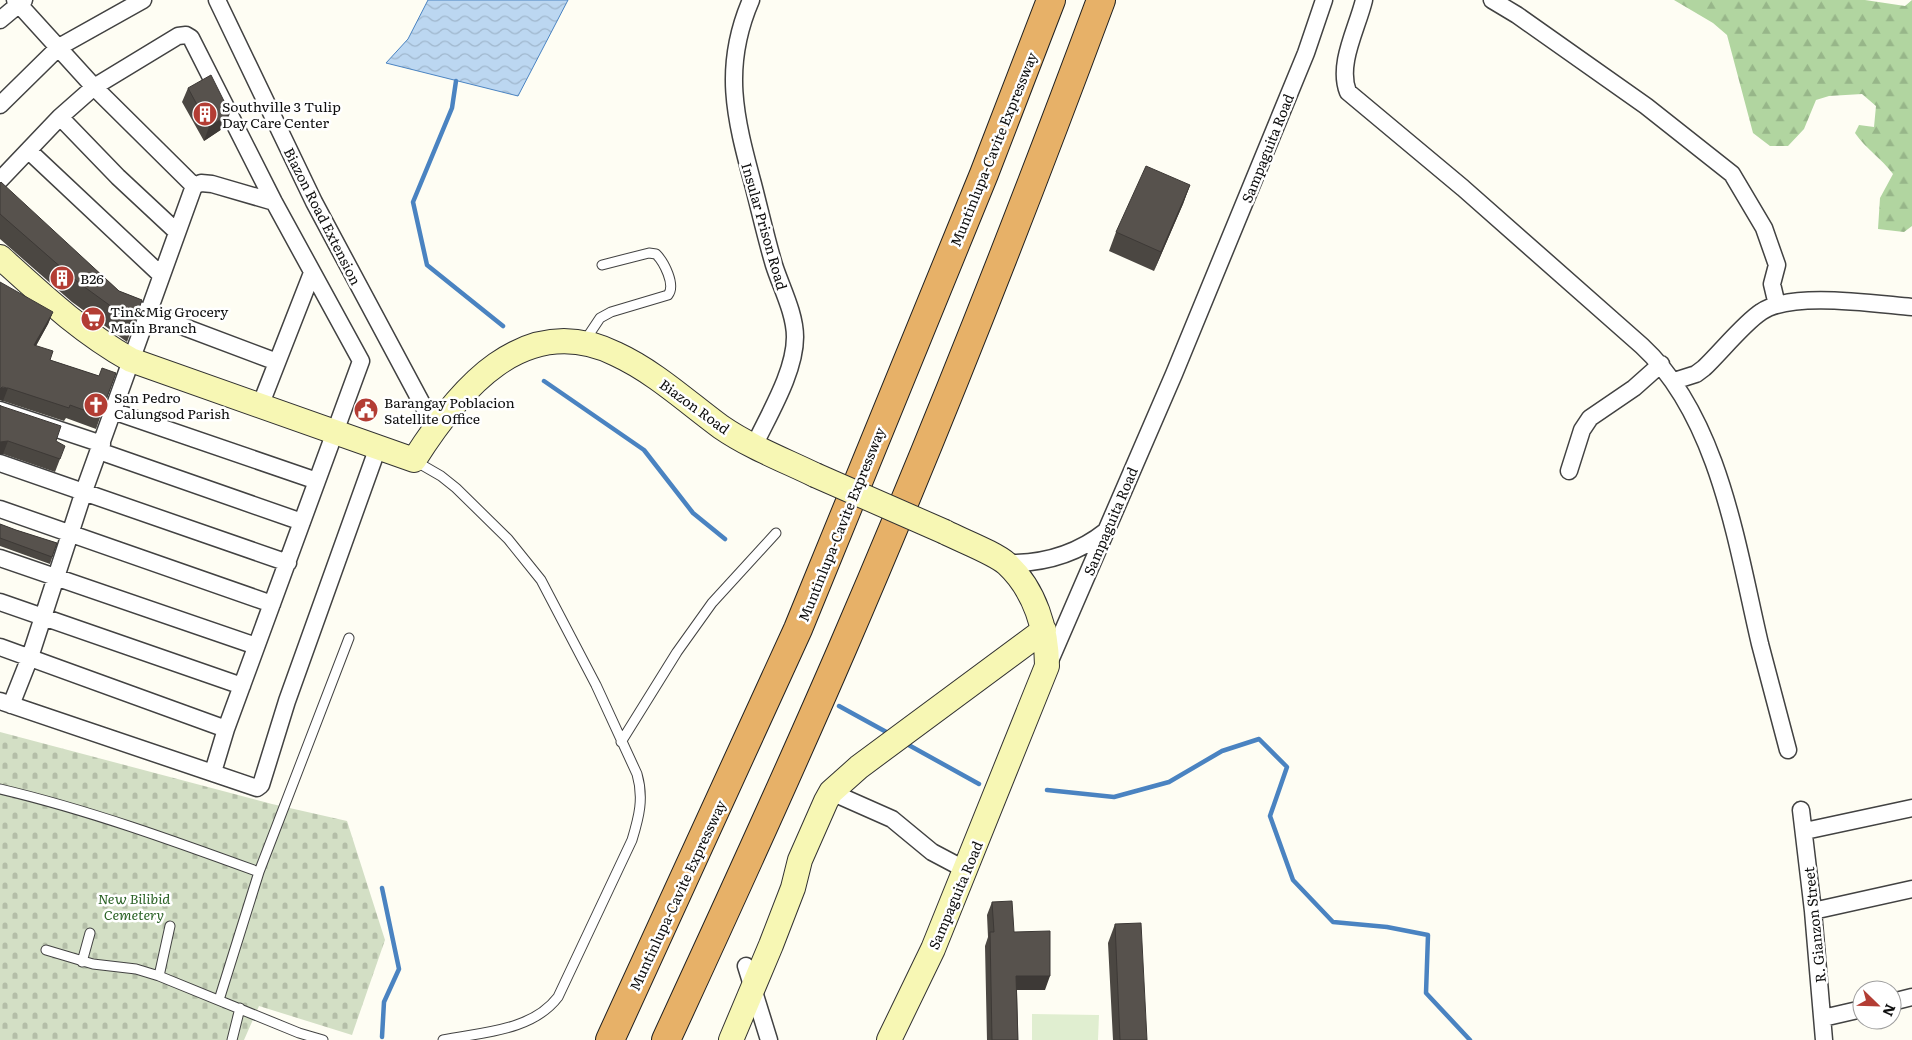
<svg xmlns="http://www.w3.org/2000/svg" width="1912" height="1040" viewBox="0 0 1912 1040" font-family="Literata,serif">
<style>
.forest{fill:url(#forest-firs)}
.cemetery{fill:url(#cemetery-stones)}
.pitch{fill:#e0eed0}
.water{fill:url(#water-waves);stroke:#4a83c1}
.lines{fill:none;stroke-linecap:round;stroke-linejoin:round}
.stream{stroke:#4a83c1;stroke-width:4.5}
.lane-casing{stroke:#424242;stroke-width:11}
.street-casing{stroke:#424242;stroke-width:19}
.secondary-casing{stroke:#313131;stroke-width:26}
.highway-casing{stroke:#202020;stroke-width:30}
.lane{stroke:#fff;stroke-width:9}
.street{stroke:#fff;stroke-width:16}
.secondary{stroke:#f7f7b4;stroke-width:24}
.highway{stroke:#e7b168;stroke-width:28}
.secondary-bridge-casing{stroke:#313131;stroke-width:26;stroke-linecap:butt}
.secondary-bridge{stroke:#f7f7b4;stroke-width:24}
.wall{fill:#4b4742}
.shaded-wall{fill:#3d3936}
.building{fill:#57524d;stroke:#3d3936}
.labels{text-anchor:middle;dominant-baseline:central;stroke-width:5;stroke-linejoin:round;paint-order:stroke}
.poi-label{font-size:14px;fill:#0f0f0f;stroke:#fff;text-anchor:start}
.street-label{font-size:14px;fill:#0f0f0f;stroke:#fff}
.park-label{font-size:14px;font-style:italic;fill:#2a6225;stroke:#fff}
</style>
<defs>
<pattern id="forest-firs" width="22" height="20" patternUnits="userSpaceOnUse" patternTransform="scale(1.25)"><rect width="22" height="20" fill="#b1d5a0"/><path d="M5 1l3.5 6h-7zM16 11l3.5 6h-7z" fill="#97b689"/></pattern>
<pattern id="cemetery-stones" width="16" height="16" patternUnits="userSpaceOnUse" patternTransform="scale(1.25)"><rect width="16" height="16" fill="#d3dfc5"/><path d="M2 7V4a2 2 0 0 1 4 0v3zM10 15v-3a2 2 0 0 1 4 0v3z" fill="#b4bea8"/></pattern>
<pattern id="water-waves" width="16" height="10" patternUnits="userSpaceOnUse" patternTransform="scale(1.25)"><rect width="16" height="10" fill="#bcd7f1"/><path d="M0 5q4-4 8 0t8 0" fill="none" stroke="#a0b7cd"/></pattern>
</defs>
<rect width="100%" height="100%" fill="#fefdf3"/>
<path class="forest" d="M1674 0H1865L1905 6 1912 0V226L1904 232 1878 229 1880 198 1893 174C1881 158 1866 149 1855 133L1859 125 1874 127 1876 106 1862 94 1829 96 1816 100 1804 129 1788 146H1770L1753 133 1727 35 1713 23Z"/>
<path class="cemetery" d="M0 732 272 804 347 821 385 940 352 1035 259 1006 244 1040H0Z"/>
<path class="pitch" d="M1032 1014 1099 1015 1098 1040H1032Z"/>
<path class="water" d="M428 0H568L518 96 386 63 408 39Z"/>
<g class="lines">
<path class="stream" d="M456 81 452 108 413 202 427 265 503 326
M544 381 644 450 693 513 725 539
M839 706 890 734
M905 743 979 784
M1047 790 1114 797 1169 782 1222 751 1259 739 1287 767 1270 816 1293 880 1333 922 1387 927 1428 935 1426 993 1470 1040
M382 1037 384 1002 399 969 382 888"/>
<defs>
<path id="lane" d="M584 342 600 318 611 312 668 295C676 285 664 262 656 254L649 253 602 265
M415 461 441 476 456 488 508 539 541 580 596 685 637 774C644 798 639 817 632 840L558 997C532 1031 483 1032 443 1040
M621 742 677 652 712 603 776 533
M0 789C89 810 174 841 259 872
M46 950 93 964 136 969 159 976 299 1033 323 1040
M82 962 90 933
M159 976 170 926
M219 1000 259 872 349 638
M232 1040 240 1008"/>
<path id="street" d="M15 0 94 87 194 186
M217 0 314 202 435 428
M751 0C722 67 735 117 753 184 760 211 766 238 774 265 781 287 795 313 795 337 795 372 769 414 754 446
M1364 0C1357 29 1337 64 1348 92L1463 188 1642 346C1719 417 1737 546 1760 644 1769 679 1779 715 1788 750
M1492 0 1517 15 1646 106 1732 174 1764 228 1777 265 1772 284 1777 305
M0 20 24 0
M0 105 59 47 143 0
M60 117 118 177 177 232
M29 151 161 275
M0 180 60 117 94 87 178 36 186 35 191 38 274 202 361 361 226 729 213 772
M139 310 277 362
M1674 381 1696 374 1704 368C1720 353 1744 323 1761 312 1791 291 1875 304 1912 307
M260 406 312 273
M0 410 102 444
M113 411 317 481
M99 451 302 522
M0 463 288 563
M1569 471 1582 430 1590 418 1634 388 1661 364
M0 509 272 604
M0 558 256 646
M1006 563C1044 564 1077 554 1106 531
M0 602 242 686
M0 647 226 729
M1049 663 1174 374 1306 53 1324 0
M0 701 257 788 261 785 287 701 378 447
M11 705 30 657 84 491 194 186 201 183 212 184 274 202
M831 792 892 819 932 852 966 870
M1801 810 1813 911 1824 1040
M1805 831 1912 808
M1813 911 1912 889
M746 966 769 1040
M1892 1002 1912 997
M1823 1018 1862 1009"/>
<path id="secondary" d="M0 257C42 295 81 332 131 360L414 460C457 392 523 309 616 354 655 372 687 402 721 427 750 447 784 460 815 475
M731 1040 771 945 793 888 800 860 826 801 831 792 859 767 1044 630
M889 1040 933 949 1047 666C1047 630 1035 590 1007 564 995 553 960 540 945 532"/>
<path id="highway" d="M610 1040 798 629 984 174 1051 0
M666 1040C726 910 786 779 843 647 935 434 1020 218 1101 0"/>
</defs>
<use href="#lane" class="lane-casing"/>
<use href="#street" class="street-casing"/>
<use href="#secondary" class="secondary-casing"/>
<use href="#highway" class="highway-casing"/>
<use href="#lane" class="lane"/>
<use href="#street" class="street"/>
<use href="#secondary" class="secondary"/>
<use href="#highway" class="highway"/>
<defs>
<path id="secondary-bridge" d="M815 475 945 532"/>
</defs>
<use href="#secondary-bridge" class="secondary-bridge-casing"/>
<use href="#secondary-bridge" class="secondary-bridge"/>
</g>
<path class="wall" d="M188 88 225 127 204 141 182 102Z
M0 183 119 291 142 300 127 342 72 302 0 239Z
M1190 185 1183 204 1154 271 1109 251 1116 232Z
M53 312 48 324 36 346 50 360 99 376 116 373 96 429 66 418 64 421 3 401 0 400Z
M0 405 56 441 60 459 55 472 3 454H0Z
M0 524 16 530 57 543 50 564 0 546Z
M992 902 1045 990H1017L1018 1040H987L985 946 988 937 987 915Z
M1115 924 1147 1040H1113L1108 943Z"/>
<path class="shaded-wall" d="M230 113 225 127 204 141 209 127Z
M1190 185 1183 204 1154 271 1161 252Z
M53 312 48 324 29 358 34 345Z
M2 387 8 388 3 401 0 400V389Z
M8 441 3 454H0V442Z
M1016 976H1050L1045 990H1011Z"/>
<path class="building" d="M211 75 230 113 209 127 188 88Z
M1146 166 1190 185 1161 252 1116 232Z
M1 182 119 291 142 300 134 323 79 283 0 214V183Z
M0 282 53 312 34 345 53 351 50 360 99 376 102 368 116 373 100 416 70 405 69 408 8 388 2 387 0 389Z
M0 405 1 406 61 426 56 441 65 446 60 459 8 441 0 442Z
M0 524 16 530 57 543 52 557 0 538Z
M1012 901 1014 932 1050 931V976H1016L1018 1040H992L990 932H994L992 902Z
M1141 923 1147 1040H1120L1115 924Z"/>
<defs>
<symbol id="building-disc" viewBox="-11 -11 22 22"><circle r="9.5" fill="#b33d34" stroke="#fff"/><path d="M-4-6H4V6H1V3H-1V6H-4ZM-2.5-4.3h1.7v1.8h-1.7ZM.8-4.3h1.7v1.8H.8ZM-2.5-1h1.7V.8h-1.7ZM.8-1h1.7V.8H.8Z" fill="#fff"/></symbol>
<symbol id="supermarket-disc" viewBox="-11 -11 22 22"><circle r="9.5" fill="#b33d34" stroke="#fff"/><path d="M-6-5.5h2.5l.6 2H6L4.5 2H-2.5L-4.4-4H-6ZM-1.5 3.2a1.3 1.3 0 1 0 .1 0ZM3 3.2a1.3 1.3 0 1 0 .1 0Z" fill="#fff"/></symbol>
<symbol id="church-disc" viewBox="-11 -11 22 22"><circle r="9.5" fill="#b33d34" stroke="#fff"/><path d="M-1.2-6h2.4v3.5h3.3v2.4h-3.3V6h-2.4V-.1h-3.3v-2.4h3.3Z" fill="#fff"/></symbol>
<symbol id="civic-disc" viewBox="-11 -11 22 22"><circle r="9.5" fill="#b33d34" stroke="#fff"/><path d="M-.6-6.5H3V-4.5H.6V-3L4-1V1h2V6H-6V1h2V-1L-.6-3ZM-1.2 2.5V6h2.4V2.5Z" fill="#fff"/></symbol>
</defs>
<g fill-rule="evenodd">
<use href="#building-disc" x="191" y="100" width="28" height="28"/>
<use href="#building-disc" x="48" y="264" width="28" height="28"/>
<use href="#supermarket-disc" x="79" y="305" width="28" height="28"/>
<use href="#church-disc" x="82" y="391" width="28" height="28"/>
<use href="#civic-disc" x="352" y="396" width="28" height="28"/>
</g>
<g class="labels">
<g class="poi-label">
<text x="222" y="106">Southville 3 Tulip<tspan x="222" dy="16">Day Care Center</tspan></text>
<text x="80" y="278">B26</text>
<text x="110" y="311">Tin&amp;Mig Grocery<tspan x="110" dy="16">Main Branch</tspan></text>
<text x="114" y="397">San Pedro<tspan x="114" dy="16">Calungsod Parish</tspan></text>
<text x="384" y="402">Barangay Poblacion<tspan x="384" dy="16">Satellite Office</tspan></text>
</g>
<g class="street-label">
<text transform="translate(1267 148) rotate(-68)">Sampaguita Road</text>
<text transform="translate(993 149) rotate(-68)">Muntinlupa-Cavite Expressway</text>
<text transform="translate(323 216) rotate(63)">Biazon Road Extension</text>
<text transform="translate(765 226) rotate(74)">Insular Prison Road</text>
<text transform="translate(695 406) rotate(36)">Biazon Road</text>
<text transform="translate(1110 521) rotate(-67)">Sampaguita Road</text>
<text transform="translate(841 524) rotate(-68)">Muntinlupa-Cavite Expressway</text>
<text transform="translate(677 895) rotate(-65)">Muntinlupa-Cavite Expressway</text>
<text transform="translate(955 895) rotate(-67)">Sampaguita Road</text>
<text transform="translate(1814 925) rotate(-96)">R. Gianzon Street</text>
</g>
<g class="park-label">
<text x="134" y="898">New Bilibid<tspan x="134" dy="16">Cemetery</tspan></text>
</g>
</g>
<g transform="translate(1877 1005) rotate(113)"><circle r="24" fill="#ffffff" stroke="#9f9f9f"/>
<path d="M0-4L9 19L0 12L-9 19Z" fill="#b33d34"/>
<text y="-8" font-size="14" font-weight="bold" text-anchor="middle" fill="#0f0f0f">N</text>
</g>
</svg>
